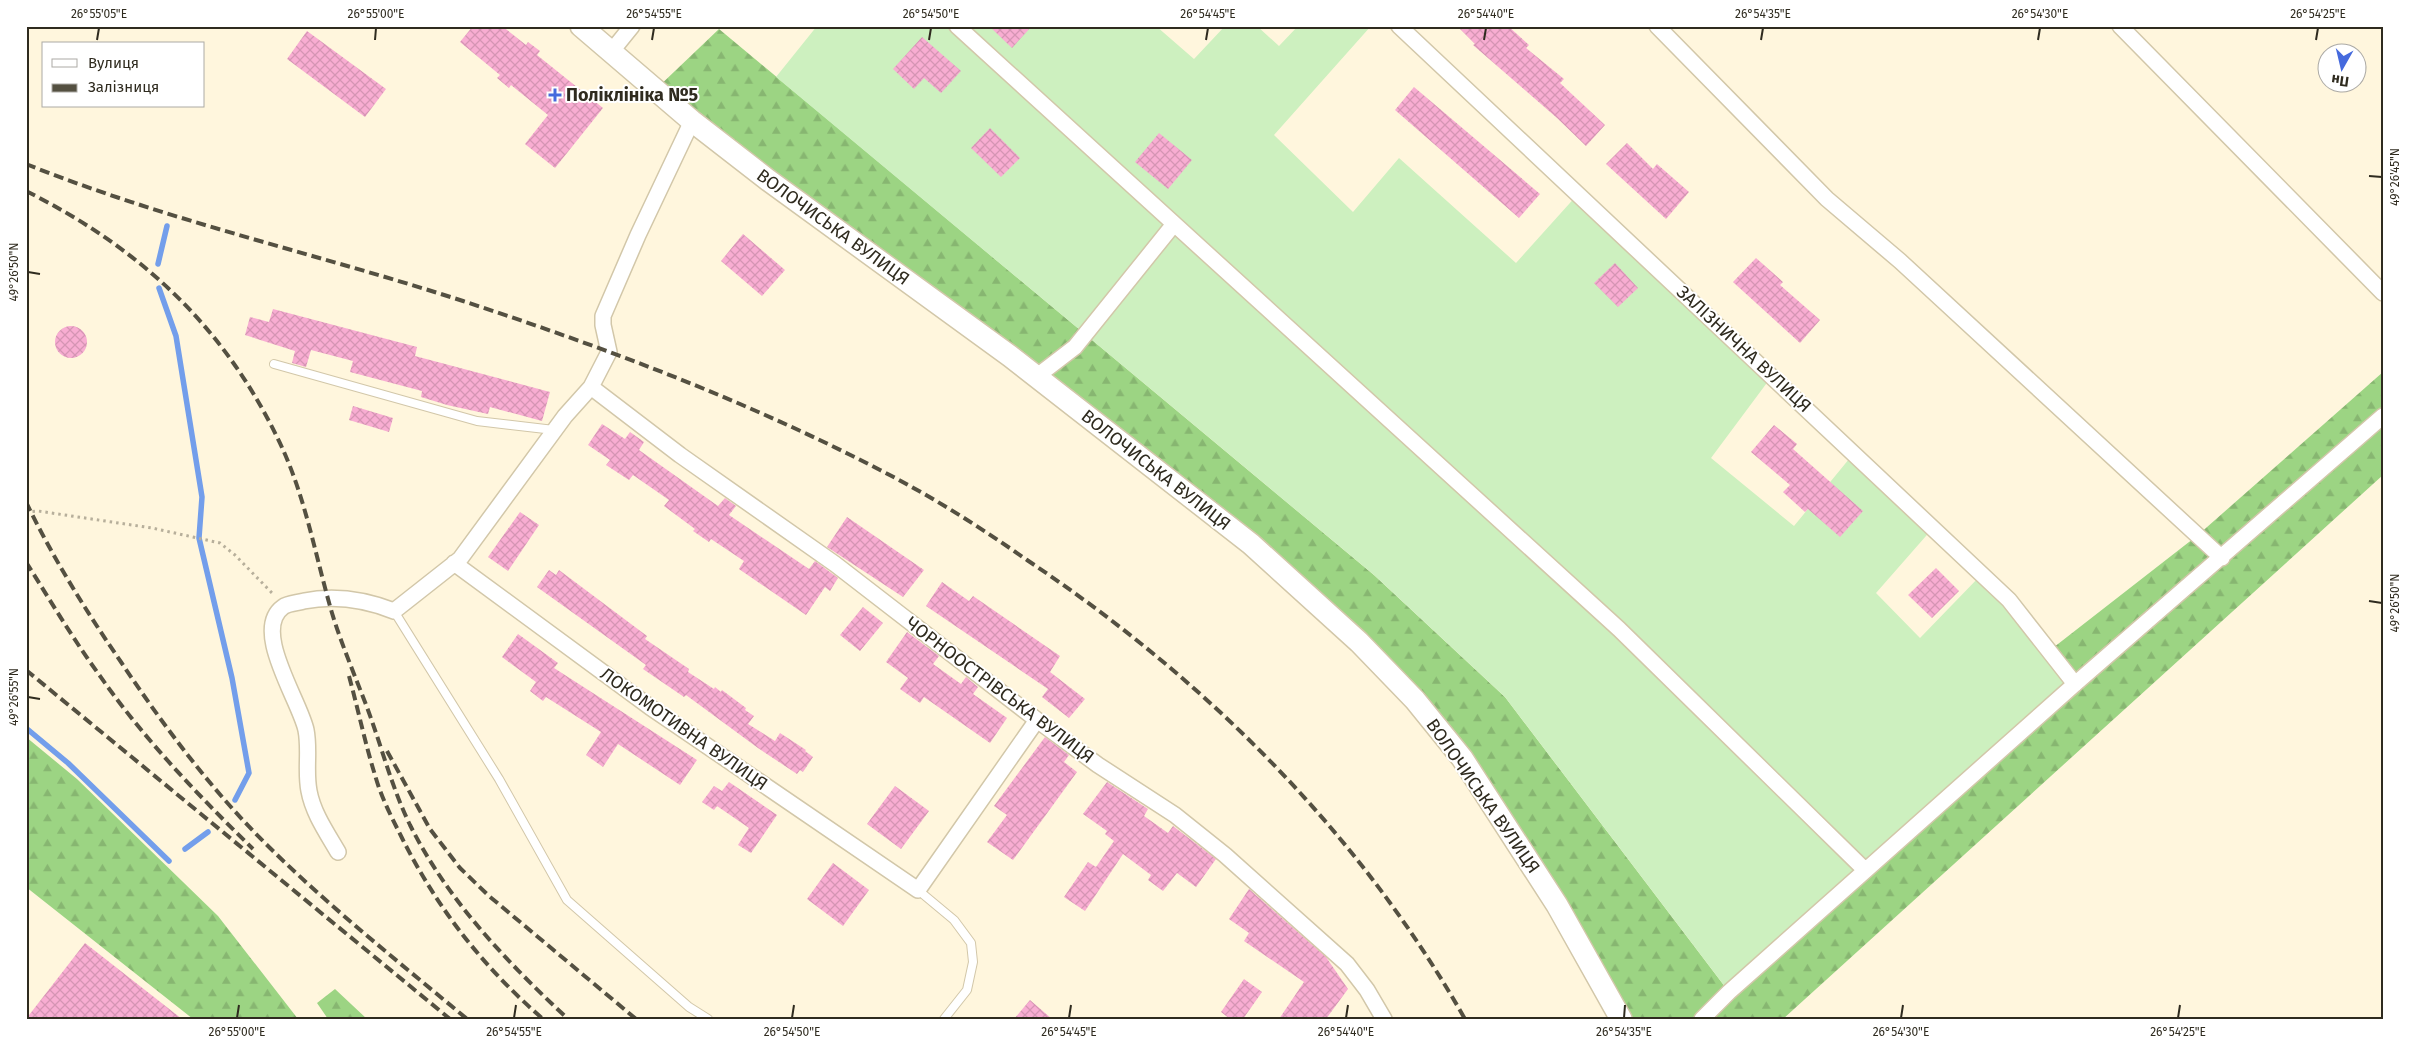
<svg xmlns="http://www.w3.org/2000/svg" width="2409" height="1045" viewBox="0 0 2409 1045" font-family="'Fira Sans',sans-serif">
<style>
.forest{fill:url(#forest-firs)}
.garden{fill:#cdf0bf}
.lines{fill:none;stroke-linecap:round;stroke-linejoin:round}
.stream{stroke:#739eeb;stroke-width:5.5}
.building{fill:url(#building-cross-hatch)}
.lane-casing{stroke:#d2c7a9;stroke-width:10}
.street-casing{stroke:#d2c7a9;stroke-width:18}
.secondary-casing{stroke:#d2c7a9;stroke-width:24}
.path{stroke:#b7af9b;stroke-width:3;stroke-dasharray:2.5 4;stroke-linecap:butt}
.lane{stroke:#fff;stroke-width:8}
.street{stroke:#fff;stroke-width:15}
.secondary{stroke:#fff;stroke-width:21}
.rail{stroke:#545041;stroke-width:4;stroke-dasharray:10 5;stroke-linecap:butt}
.ticks{fill:none;stroke:#2f2b1f;stroke-width:2}
.poi-dot{fill:#456add;stroke:#fff;stroke-width:2}
.labels{text-anchor:middle;dominant-baseline:central;stroke-width:4;stroke-linejoin:round;paint-order:stroke}
.poi-label{font-size:18px;font-weight:bold;fill:#2f2b1f;stroke:#fff;text-anchor:start}
.street-label{font-size:18px;fill:#2f2b1f;stroke:#fff}
.neatline{fill:none;stroke:#2f2b1f;stroke-width:2}
.ticks-label{font-size:12px;text-anchor:middle;fill:#2f2b1f}
</style>
<defs>
<pattern id="forest-firs" width="22" height="20" patternUnits="userSpaceOnUse" patternTransform="scale(1.25)"><rect width="22" height="20" fill="#9cd483"/><path d="M5 1l3.5 6h-7zM16 11l3.5 6h-7z" fill="#87b671"/></pattern>
<pattern id="building-cross-hatch" width="8" height="8" patternUnits="userSpaceOnUse" patternTransform="scale(1.25)"><rect width="8" height="8" fill="#f8add2"/><path d="M0 0l8 8M0 8l8-8" fill="none" stroke="#d595b4"/></pattern>
</defs>
<rect width="100%" height="100%" fill="#fff6dd"/>
<path class="forest" d="M719 29 1374 575 1505 697 1729 992 2049 651 2198 535 2383 372V475L1783 1019H1621L1462 758 1251 544 654 91Z
M26 737 77 779 218 916 298 1019H193L26 887Z
M335 989 367 1019H328L317 1003Z"/>
<path class="garden" d="M817 26H1156L1194 59 1225 26H1257L1279 46 1298 26H1371L1274 135 1353 212 1399 158 1516 263 1578 194 1772 376 1711 458 1794 526 1854 453 1933 528 1876 593 1920 638 1982 574 2075 684 1729 992 1505 697 1374 575 776 77Z"/>
<g class="lines">
<path class="stream" d="M158 264 167 226
M159 288 176 336 202 497 199 538 232 678 249 773 235 800
M26 728 68 763 169 861
M185 849 208 832"/>
</g>
<path class="building" d="M473 26H502L526 45 528 42 540 51 537 55 603 108 555 168 525 144 548 115 511 85 509 88 497 78 500 75 460 42Z
M989 26H1032L1012 48Z
M1457 26H1508L1529 45 1526 48 1564 79 1560 83 1605 125 1586 146 1557 118 1473 45 1475 44Z
M307 31 386 89 365 117 287 59Z
M922 37 961 71 941 93 924 78 914 89 893 69Z
M1414 87 1540 194 1519 218 1395 110Z
M990 128 1020 158 1001 177 971 148Z
M1159 133 1192 160 1168 189 1135 162Z
M1627 143 1653 169 1657 164 1689 192 1666 219 1606 164Z
M743 234 785 270 762 296 721 261Z
M1756 258 1783 282 1780 285 1820 320 1800 343 1733 282Z
M1615 263 1638 288 1618 307 1594 283Z
M273 309 417 347 415 356 550 392 542 421 490 407 488 414 447 405 421 397 422 391 350 372 353 361 311 350 306 367 292 363 295 351 245 335 250 317 269 322Z
M55 342a16 16 0 1 1 32 0a16 16 0 1 1-32 0Z
M353 406 393 418 389 432 349 420Z
M602 424 625 439 630 432 644 442 639 450 718 506 725 498 736 506 729 515 809 569 815 561 838 578 830 591 825 587 806 615 739 569 744 561 711 539 709 542 693 531 695 529 664 506 669 500 633 475 629 480 606 465 610 460 588 445Z
M1774 425 1797 444 1793 449 1863 511 1840 537 1808 509 1805 512 1783 492 1790 485 1751 452Z
M520 512 539 525 508 571 488 557Z
M847 517 924 570 903 597 827 547Z
M1936 568 1959 591 1932 618 1908 595Z
M549 570 556 575 559 570 647 636 645 639 689 669 688 672 714 689 715 687 721 692 722 690 746 708 745 710 754 716 748 724 775 741 780 733 806 750 805 751 813 757 803 772 800 770 797 774 758 748 686 695 684 697 643 669 646 665 537 587Z
M942 582 969 601 973 596 1060 656 1050 672 1085 699 1069 718 1042 697 1048 689 926 606Z
M863 607 883 623 860 651 840 635Z
M907 632 939 656 933 664 961 684 966 677 978 687 973 694 1007 718 990 743 924 697 920 703 900 689 908 678 886 662Z
M518 634 558 663 554 668 697 760 680 785 618 744 603 767 586 755 601 732 546 697 543 701 530 691 536 682 502 657Z
M1045 737 1069 755 1064 762 1077 772 1013 860 987 842 1007 815 994 806Z
M729 782 777 815 751 853 738 845 749 828 717 806 714 810 702 802 714 786 722 791Z
M1107 782 1148 809 1144 816 1168 833 1173 826 1216 859 1196 887 1177 873 1163 891 1148 880 1151 875 1123 854 1085 911 1064 897 1088 862 1096 867 1114 841 1105 834 1107 831 1083 814Z
M895 786 929 811 901 849 867 824Z
M833 863 869 890 843 926 807 899Z
M1249 889 1326 957 1348 989 1326 1019H1279L1304 982 1244 941 1249 933 1229 919Z
M85 943 182 1019H26Z
M1244 979 1262 992 1243 1019H1230L1221 1012Z
M1030 1000 1052 1019H1014Z"/>
<g class="lines">
<defs>
<path id="lane" d="M274 364 477 421 554 430
M394 611 499 779 567 900 689 1007 708 1019
M918 890 954 920 971 943 973 962 967 990 944 1019"/>
<path id="street" d="M957 26 1619 629 1865 870
M1399 26 2009 600 2075 684
M1657 26 1827 199 1900 261 2222 558
M2120 26 2383 293
M611 52 632 26
M1036 377 1075 347 1174 224
M591 387 680 455 835 564 1037 720 1098 765 1175 815 1225 855 1347 964 1367 990 1384 1019
M454 563 650 707 918 890 1037 720
M338 852C327 833 313 813 309 791 305 771 310 750 306 730 300 701 251 630 283 607 288 603 298 603 304 601 334 595 366 600 394 611L460 559 565 416 591 387 609 352 603 325V316L638 235 692 121
M1702 1019 1729 992 2075 684 2383 416"/>
<path id="secondary" d="M581 26 692 121 768 180 1010 356 1251 544 1359 642 1415 700 1462 758 1557 905 1621 1019"/>
</defs>
<use href="#lane" class="lane-casing"/>
<use href="#street" class="street-casing"/>
<use href="#secondary" class="secondary-casing"/>
<path class="path" d="M26 512 38 511 152 528 220 543 235 555 273 594"/>
<use href="#lane" class="lane"/>
<use href="#street" class="street"/>
<use href="#secondary" class="secondary"/>
<path class="rail" d="M26 164C168 221 318 254 463 301 606 348 747 401 880 470 931 496 980 527 1027 560 1205 679 1359 832 1465 1019
M26 191C138 247 222 324 277 437 305 493 315 555 332 613 342 646 356 678 368 710 382 748 392 788 410 825 448 901 507 962 568 1019
M26 502C53 558 86 611 121 662 165 728 213 792 270 848 332 909 400 963 467 1019
M26 562C50 600 73 639 100 676 144 739 198 795 253 849
M26 670 450 1019
M349 676C358 709 365 743 375 775 381 797 392 818 402 838 437 908 483 967 543 1019
M387 751 430 829 460 868 489 896 636 1019"/>
</g>
<path class="ticks" d="M97 40 99 28M375 40 376 28M652 40 654 28M929 40 931 28M1206 40 1208 28M1484 40 1486 28M1761 40 1763 28M2038 40 2040 28M2316 40 2318 28M2369 176 2382 177M28 272 40 274M2369 601 2382 603M28 697 40 699M237 1018 239 1005M514 1018 516 1005M792 1018 794 1005M1069 1018 1071 1005M1346 1018 1348 1005M1624 1018 1625 1005M1901 1018 1903 1005M2178 1018 2180 1005"/>
<path class="poi-dot" d="M552.5 87.5h5v5h5v5h-5v5h-5v-5h-5v-5h5z"/>
<g class="labels">
<g class="poi-label">
<text x="566" y="95">Поліклініка №5</text>
</g>
<g class="street-label">
<text transform="translate(833 227) rotate(36)">ВОЛОЧИСЬКА ВУЛИЦЯ</text>
<text transform="translate(1744 349) rotate(43)">ЗАЛІЗНИЧНА ВУЛИЦЯ</text>
<text transform="translate(1156 470) rotate(38)">ВОЛОЧИСЬКА ВУЛИЦЯ</text>
<text transform="translate(1000 690) rotate(37)">ЧОРНООСТРІВСЬКА ВУЛИЦЯ</text>
<text transform="translate(684 729) rotate(35)">ЛОКОМОТИВНА ВУЛИЦЯ</text>
<text transform="translate(1483 796) rotate(55)">ВОЛОЧИСЬКА ВУЛИЦЯ</text>
</g>
</g>
<rect width="2409" height="1045" fill="none" stroke="#ffffff" stroke-width="55"/>
<rect x="42" y="42" width="162" height="65" fill="#ffffff" stroke="#acaaa5"/>
<rect x="52" y="59" width="25" height="8" fill="#ffffff" stroke="#acaaa5"/>
<text x="88" y="68" font-size="15" fill="#2f2b1f">Вулиця</text>
<rect x="52" y="84" width="25" height="8" fill="#545041" stroke="#acaaa5"/>
<text x="88" y="92" font-size="15" fill="#2f2b1f">Залізниця</text>
<g transform="translate(2342 68) rotate(188)"><circle r="24" fill="#ffffff" stroke="#acaaa5"/>
<path d="M0-4L9 19L0 12L-9 19Z" fill="#456add"/>
<text y="-8" font-size="14" font-weight="bold" text-anchor="middle" fill="#2f2b1f">Пн</text>
</g>
<rect x="28" y="28" width="2354" height="990" class="neatline"/>
<g class="ticks-label">
<text x="99" y="18">26°55'05"E</text>
<text x="376" y="18">26°55'00"E</text>
<text x="654" y="18">26°54'55"E</text>
<text x="931" y="18">26°54'50"E</text>
<text x="1208" y="18">26°54'45"E</text>
<text x="1486" y="18">26°54'40"E</text>
<text x="1763" y="18">26°54'35"E</text>
<text x="2040" y="18">26°54'30"E</text>
<text x="2318" y="18">26°54'25"E</text>
<text transform="translate(2395 177) rotate(-90)" y="4">49°26'45"N</text>
<text transform="translate(14 272) rotate(-90)" y="4">49°26'50"N</text>
<text transform="translate(2395 603) rotate(-90)" y="4">49°26'50"N</text>
<text transform="translate(14 697) rotate(-90)" y="4">49°26'55"N</text>
<text x="237" y="1036">26°55'00"E</text>
<text x="514" y="1036">26°54'55"E</text>
<text x="792" y="1036">26°54'50"E</text>
<text x="1069" y="1036">26°54'45"E</text>
<text x="1346" y="1036">26°54'40"E</text>
<text x="1624" y="1036">26°54'35"E</text>
<text x="1901" y="1036">26°54'30"E</text>
<text x="2178" y="1036">26°54'25"E</text>
</g>
</svg>
